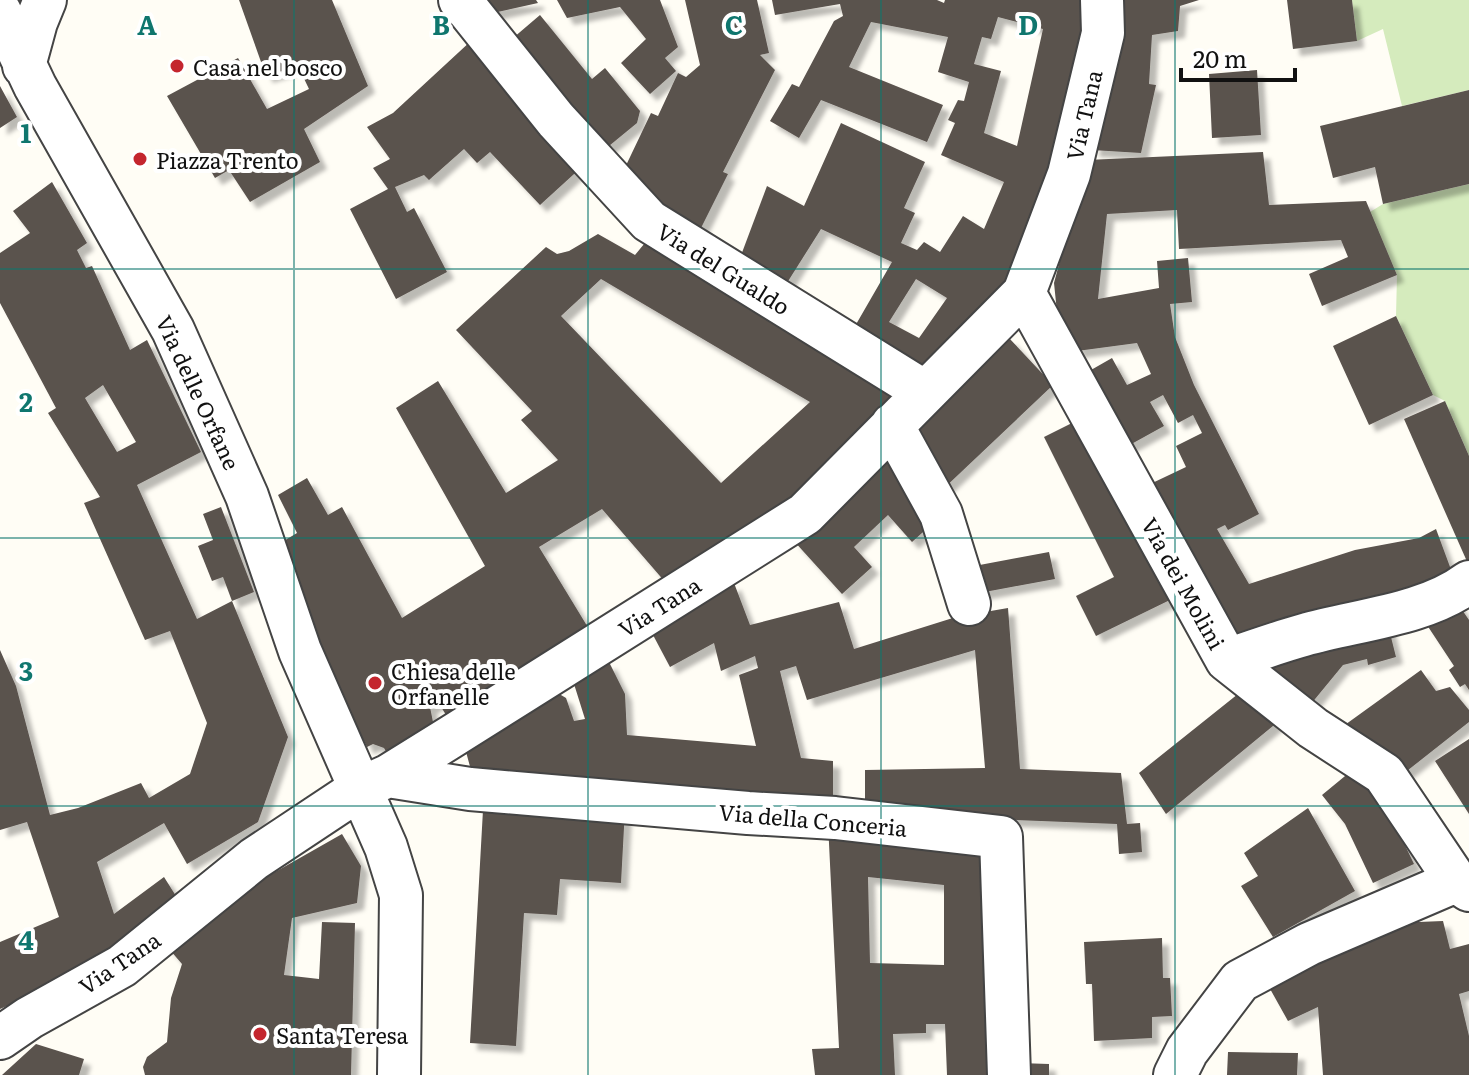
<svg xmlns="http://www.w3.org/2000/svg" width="1469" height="1075" viewBox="0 0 1469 1075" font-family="Literata,serif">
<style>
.green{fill:#d5ebbd}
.building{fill:#5a524d;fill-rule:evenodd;filter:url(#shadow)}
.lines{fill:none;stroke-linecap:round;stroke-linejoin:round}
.minor-casing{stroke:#444;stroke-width:46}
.minor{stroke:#fff;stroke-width:42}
.grid{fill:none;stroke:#0f766e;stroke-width:2;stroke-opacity:0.55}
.poi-dot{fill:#c4262e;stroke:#fff;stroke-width:3}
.labels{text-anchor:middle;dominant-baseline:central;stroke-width:8;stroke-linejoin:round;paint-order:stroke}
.poi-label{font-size:22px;fill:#111;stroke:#fff;text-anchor:start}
.street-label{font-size:22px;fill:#111;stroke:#fff}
.grid-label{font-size:26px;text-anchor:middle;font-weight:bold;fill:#0f766e;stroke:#fff;stroke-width:8;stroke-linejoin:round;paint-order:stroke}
</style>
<defs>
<filter id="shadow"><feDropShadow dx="7" dy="7" stdDeviation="2" flood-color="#0004"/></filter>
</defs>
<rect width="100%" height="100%" fill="#fffdf5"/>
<path class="green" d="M1352 0H1469V90L1402 106 1383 29 1357 41Z
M1469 184V456L1445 401 1433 395 1396 316 1397 275 1370 212 1383 204Z"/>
<path class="building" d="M239 0H332L368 86 304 129 320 162 250 202 229 170 215 178 167 96 238 58 267 109 309 89 298 66 266 76Z
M475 0H536L538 3 484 15Z
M557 0H660L678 47 665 58 676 71 650 94 621 63 646 39 620 7 567 18Z
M685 0H757L769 53 760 55 775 70 723 172 728 174 698 234 620 178 651 113 658 116 678 73 686 77 700 65Z
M772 0H937L944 3 945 0H1091L1071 138 1023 252 981 321 915 383 847 340 892 262 821 229 780 294 737 266 767 186 804 206 841 123 925 162 904 208 915 213 901 243 917 250 924 242 940 252 963 216 984 229 1004 182 941 155 955 123 948 120 958 100 964 101 969 82 938 72 948 37 871 22 849 67 943 105 927 142 821 100 799 138 770 121 792 84 799 87 834 21 843 16 840 4 775 15ZM998 17 1043 29 1017 146 984 133 1001 71 974 64 982 37 991 39ZM916 279 947 298 919 338 889 322Z
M1119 0H1199L1180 6 1178 31 1152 35 1149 84 1156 85 1141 153 1092 150Z
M1287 0H1352L1357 41 1293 49Z
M540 15 592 79 605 68 640 111 637 123 598 155 506 44Z
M472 40 585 164 540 205 490 152 477 163 464 149 429 180 424 175 395 187 407 212 414 208 447 272 396 299 350 209 388 189 373 168 390 159 367 127 393 113Z
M1257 70 1261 135 1212 138 1209 74Z
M0 86 17 117 0 128Z
M1469 90V184L1383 204 1375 167 1333 178 1320 126Z
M1263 152 1269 205 1366 201 1397 275 1322 306 1309 274 1348 257 1341 240 1179 249 1177 210 1107 214 1098 299 1159 288 1157 261 1188 258 1192 302 1170 304 1175 337 1194 385 1259 514 1228 530 1225 525 1217 529 1249 584 1355 550 1419 538 1436 529 1453 575 1232 647 1146 486 1186 467 1176 446 1202 433 1193 415 1178 423 1163 395 1150 402 1164 426 1126 447 1084 374 1112 358 1127 385 1151 374 1137 343 1077 351 1057 312 1054 283 1087 160Z
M52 182 87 243 77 250 86 268 92 266 130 350 147 340 201 452 137 485 197 619 232 601 288 737 258 822 187 864 164 823 97 862 114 914 164 877 181 904 126 953 0 1009V942L59 917 27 822 0 830V650L16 686 50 815 78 808 141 783 149 798 190 774 207 723 170 631 145 640 84 503 100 497 48 413 56 408 0 303V253L30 233 13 211ZM103 385 136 442 117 452 85 398Z
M598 234 635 255 649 238 889 378 892 407 782 517 666 583 602 509 539 547 592 634 451 723 438 702 430 707 434 727 388 755 384 748 373 744 367 747 322 658 282 542 297 533 278 495 307 478 328 515 342 507 402 618 485 566 396 408 438 381 506 493 558 460 521 420 532 411 456 330 546 247 557 254 569 251ZM601 279 810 402 721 483 561 316Z
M1396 316 1433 395 1369 425 1333 346Z
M1009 338 1053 385 940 492 908 434Z
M1445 401 1469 456V566L1404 419Z
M1082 418 1172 599 1096 636 1076 596 1114 577 1044 437Z
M893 449 933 523 912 542 888 515 854 547 872 567 842 594 793 540Z
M221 507 254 592 232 601 223 577 212 581 198 546 213 540 203 514Z
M1049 552 1055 579 974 594 969 567Z
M734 583 750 625 839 602 854 649 956 617 1008 608 1020 769 1121 773 1127 824 1140 823 1142 852 1119 854 1117 824 865 814V770L985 768 975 650 807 700 796 666 780 671 801 758 833 761V809L472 774 465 748 556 692 566 698 574 721 585 719 574 684 609 662 625 694 627 735 756 746 739 675 758 668 755 656 721 671 714 643 670 667 653 635Z
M1456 601 1469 620V690L1465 684 1460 687 1449 670 1454 666 1425 622Z
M1388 625 1396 657 1368 665 1367 659 1343 665 1306 710 1252 658Z
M1421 670 1436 691 1450 687 1469 710V722L1398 778 1342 727Z
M1243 690 1279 721 1166 814 1139 773Z
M1469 739V814L1435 761Z
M1356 767 1373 779 1414 864 1373 883 1345 824 1322 795Z
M1308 808 1355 891 1273 937 1241 886 1258 876 1244 853Z
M625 809 621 883 560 879 557 915 524 913 516 1046 470 1043 483 810Z
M828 823 994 844 998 1075H947L945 1024H926V1033L893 1034 895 1075H815L812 1049 839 1048ZM868 877 944 885V965L870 963Z
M342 834 361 866 357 903 292 918 284 975 319 979 322 922 355 923 351 1075H145L143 1067 147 1057 167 1042 171 998 182 964 164 943 196 917Z
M1443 921 1450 949 1469 944V991L1459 994 1469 1036V1075H1323L1318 1007 1288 1021 1269 987 1394 923Z
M1162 938 1163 978H1170L1172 1016 1152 1017V1038L1094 1041 1092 984H1086L1084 942Z
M36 1044 84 1059 79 1075H2Z
M1228 1052 1298 1053 1297 1075H1227Z
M1019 1063 1049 1064V1075H1019Z"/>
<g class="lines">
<defs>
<path id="minor" d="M460 0 556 120 649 221 925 392
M0 12 35 86 173 330 247 496 300 651 386 847 401 895 399 1075
M24 66 36 22 45 0
M1024 293 1227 660 1313 728 1384 774 1456 881 1469 890
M892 425 941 514 969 604
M1227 660C1252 652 1278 642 1304 635 1356 620 1425 615 1469 582
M388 776 470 789 748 813 835 818 1001 837 1009 1075
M0 1038 29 1018 122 966 254 859 361 788 388 776 454 735 805 514 1024 293 1069 174 1103 33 1102 0
M1175 1075 1187 1051 1240 981 1309 944 1456 881"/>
</defs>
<use href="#minor" class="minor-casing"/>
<use href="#minor" class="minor"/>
</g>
<path class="grid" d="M294 0V1075M588 0V1075M881 0V1075M1175 0V1075M0 269H1469M0 538H1469M0 806H1469"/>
<g class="poi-dot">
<circle cx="177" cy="66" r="8"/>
<circle cx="140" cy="159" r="8"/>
<circle cx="375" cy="683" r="8"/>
<circle cx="260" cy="1034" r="8"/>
</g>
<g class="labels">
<g class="poi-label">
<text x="193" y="66">Casa nel bosco</text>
<text x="156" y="159">Piazza Trento</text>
<text x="391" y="670">Chiesa delle<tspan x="391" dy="25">Orfanelle</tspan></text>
<text x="276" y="1034">Santa Teresa</text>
</g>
<g class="street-label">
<text transform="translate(1083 115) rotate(-77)">Via Tana</text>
<text transform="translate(724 268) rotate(32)">Via del Gualdo</text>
<text transform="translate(199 392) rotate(65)">Via delle Orfane</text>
<text transform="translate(1184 583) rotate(61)">Via dei Molini</text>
<text transform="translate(659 606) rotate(-32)">Via Tana</text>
<text transform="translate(813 819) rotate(5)">Via della Conceria</text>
<text transform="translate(119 962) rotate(-34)">Via Tana</text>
</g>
</g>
<g class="grid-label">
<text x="147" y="35">A</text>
<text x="441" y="35">B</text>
<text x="734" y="35">C</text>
<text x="1028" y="35">D</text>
<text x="26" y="143">1</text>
<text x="26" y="412">2</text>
<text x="26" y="681">3</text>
<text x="26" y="950">4</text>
</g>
<path d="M1181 68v12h114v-12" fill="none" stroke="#111111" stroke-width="4"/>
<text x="1193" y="68" font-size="24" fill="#111111" stroke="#ffffff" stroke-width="6" paint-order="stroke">20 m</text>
</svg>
